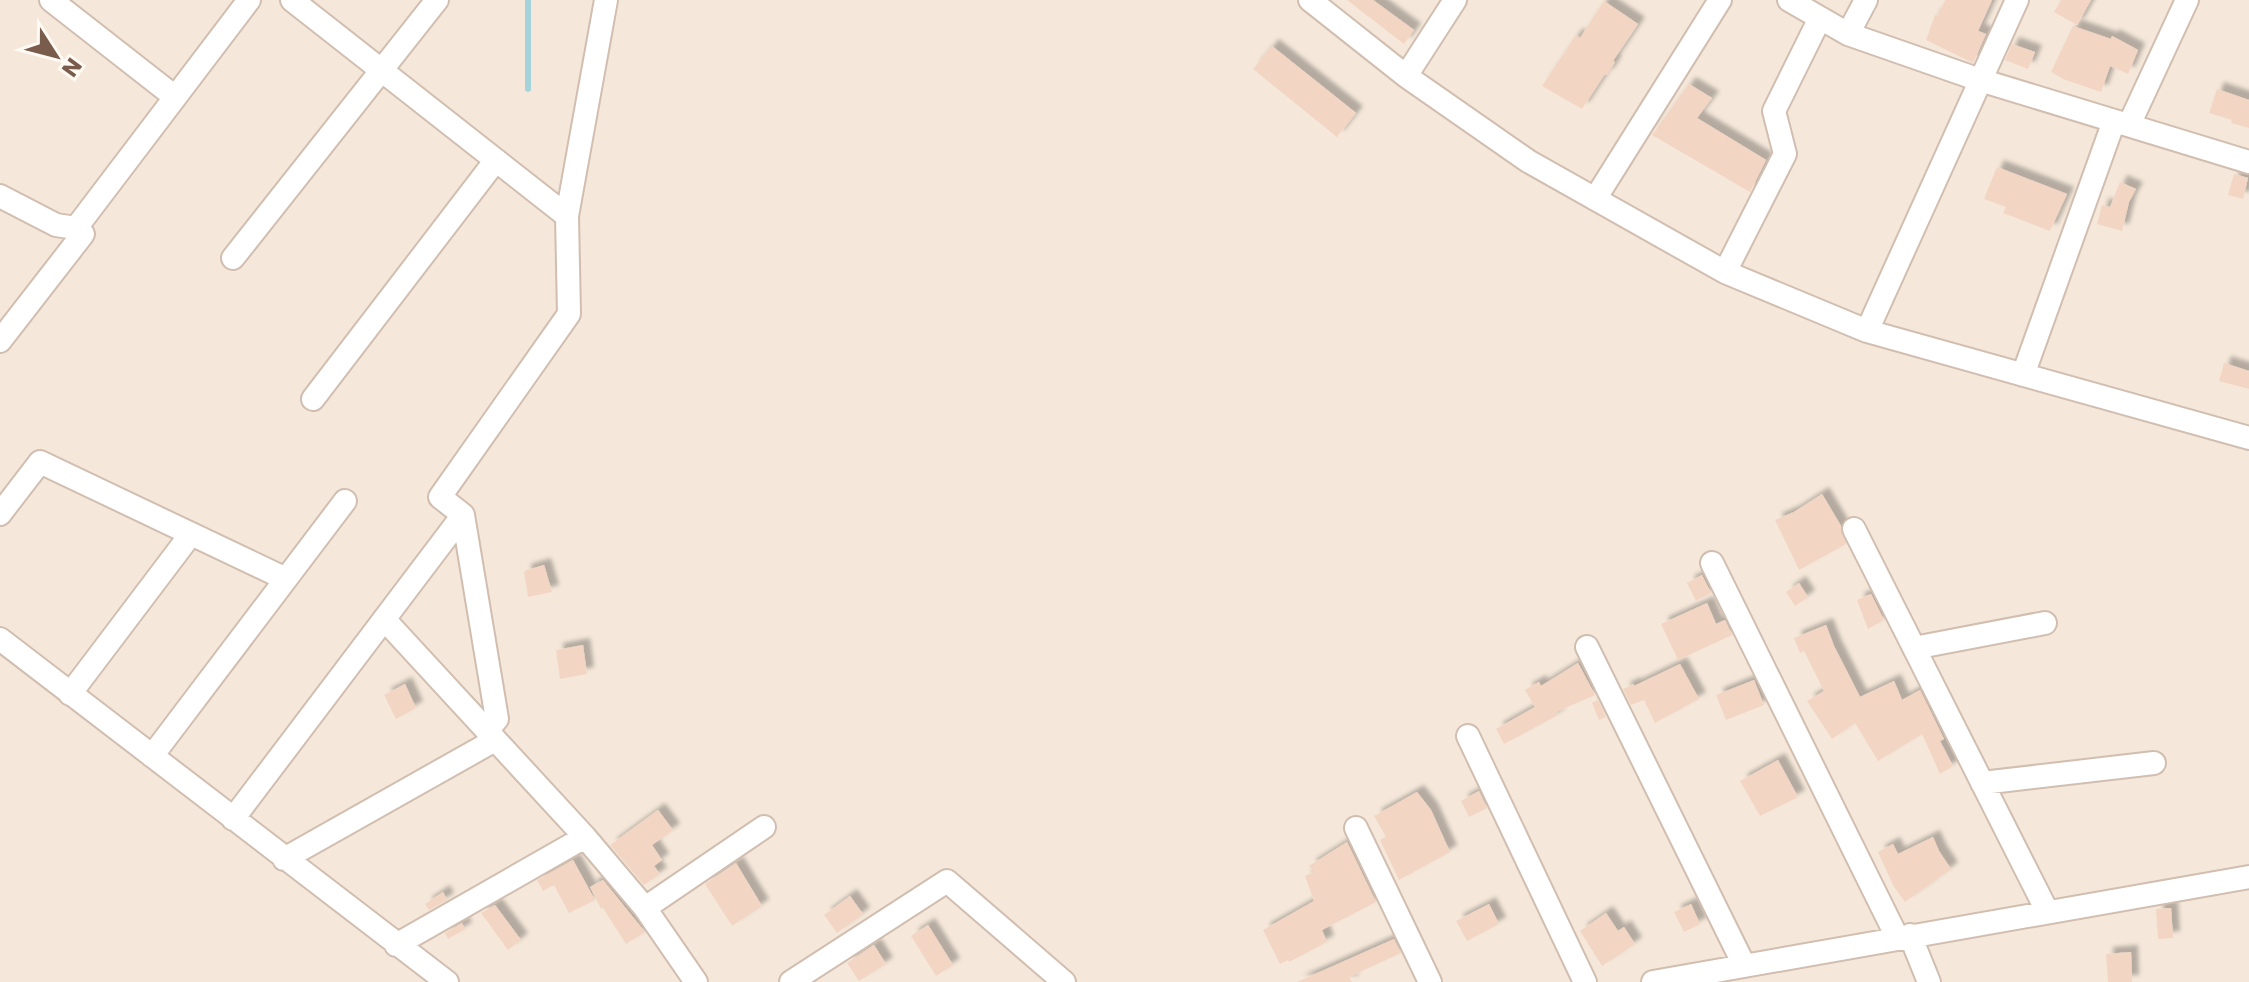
<svg xmlns="http://www.w3.org/2000/svg" width="2249" height="982" viewBox="0 0 2249 982" font-family="Poppins,sans-serif">
<style>
.residential{fill:#f5e8da}
.lines{fill:none;stroke-linecap:round;stroke-linejoin:round}
.stream{stroke:#a5d3da;stroke-width:6}
.building{fill:#f3d5c3;filter:url(#shadow)}
.minor-casing{stroke:#d1beb0;stroke-width:26}
.minor{stroke:#fff;stroke-width:22}
</style>
<defs>
<filter id="shadow"><feDropShadow dx="7" dy="-7" stdDeviation="2" flood-color="#0004"/></filter>
</defs>
<rect width="100%" height="100%" fill="#fdf6ec"/>
<path class="residential" d="M0 0H2249V982H0Z"/>
<g class="lines">
<path class="stream" d="M528 89V0"/>
</g>
<path class="building" d="M1347 0H1373L1414 30 1404 44Z
M1945 0H1992L1978 31 1986 34 1973 63 1926 40 1935 15 1938 16Z
M2061 0H2091L2077 25 2054 12Z
M1604 1 1638 24 1613 61 1615 62 1607 75 1605 74 1582 109 1542 86 1576 35 1580 38Z
M2073 26 2111 39 2112 36 2138 50 2128 74 2110 66 2101 92 2063 79 2051 72Z
M2012 44 2035 52 2028 69 2005 60Z
M1272 46 1356 113 1337 137 1253 69Z
M1689 84 1712 98 1697 118 1766 160 1750 192 1652 135Z
M2217 89 2249 100V128L2231 123 2232 120 2209 113Z
M1997 167 2067 194 2050 231 2003 213 2006 207 1984 199Z
M2234 174 2248 178 2243 199 2228 195Z
M2120 182 2136 189 2129 202 2122 231 2097 224 2102 205 2110 207Z
M2224 363 2249 371V389L2219 381Z
M1822 494 1841 526 1846 544 1799 570 1775 520 1794 512Z
M544 565 552 592 528 597 524 571Z
M1702 575 1711 593 1696 601 1687 583Z
M1799 583 1808 597 1795 606 1786 592Z
M1871 594 1884 620 1868 629 1857 600Z
M1707 603 1716 624 1725 620 1732 635 1678 660 1661 624Z
M1826 625 1834 646 1860 697 1894 681 1902 700 1920 690 1944 739 1940 741 1953 766 1940 774 1922 734 1878 761 1855 723 1832 739 1807 701 1824 691 1804 651 1800 653 1794 638Z
M583 645 587 674 560 679 556 650Z
M1578 663 1595 695 1556 712 1558 715 1504 744 1496 729 1535 707 1525 690 1539 682 1541 686Z
M1680 664 1699 699 1655 723 1644 700 1631 705 1623 689 1634 684V686Z
M1754 680 1764 705 1726 720 1716 695Z
M405 684 416 708 396 719 384 695Z
M1598 700 1606 717 1599 720 1592 703Z
M1778 760 1798 797 1760 816 1740 781Z
M1479 791 1487 808 1469 817 1461 801Z
M1417 792 1431 810 1450 852 1399 880 1380 840 1386 837 1374 816Z
M658 810 673 830 652 845 662 860 654 866 660 874 644 885 610 845Z
M1933 837 1939 851 1951 869 1905 902 1894 887 1878 852 1893 844 1898 854Z
M1347 842 1376 902 1322 930 1327 942 1289 962 1288 960 1280 964 1263 930 1314 901 1305 876 1314 872 1309 866Z
M573 860 595 900 569 913 554 885 543 891 537 880Z
M736 863 762 906 732 926 705 884Z
M603 880 645 932 626 944 603 908 601 909 590 887Z
M443 892 447 900 429 910 425 904Z
M850 896 863 914 837 933 824 915Z
M1489 904 1499 924 1467 941 1456 921Z
M1691 904 1700 924 1684 932 1674 912Z
M495 905 521 940 508 950 481 913Z
M2171 908 2173 938 2158 939 2156 909Z
M1606 913 1618 931 1624 927 1635 944 1602 966 1580 931Z
M462 923 465 929 448 939 445 933Z
M928 925 953 965 936 976 911 936Z
M1394 939 1401 953 1349 977 1352 982H1297Z
M874 945 886 964 859 981 847 963Z
M2131 952 2132 982H2108L2106 954Z"/>
<g class="lines">
<defs>
<path id="minor" d="M51 0 175 97
M292 0 567 216
M1310 0 1406 76 1528 161 1725 272 1867 331 2249 438
M1789 0 1848 34 1980 80 2249 162
M1848 34 1866 0
M1406 76 1455 0
M2129 125 2187 0
M0 196 56 225 76 228 83 234 0 341
M1595 199 1720 0
M76 228 249 0
M233 258 437 0
M1725 272 1785 154 1774 111 1820 18
M1867 331 2017 0
M2023 375 2114 121
M313 399 496 160
M0 514 40 462 286 579
M1854 529 2047 911
M1712 563 1897 937
M384 619 585 837 645 908 696 982
M0 639 447 982
M1587 647 1744 965
M1914 648 2045 623
M70 694 191 534
M487 731 497 719 463 515 440 497 569 314 567 216 606 0
M1468 736 1585 982
M152 756 345 501
M1982 783 2154 763
M233 819 463 515
M1356 828 1430 982
M284 859 495 740
M645 908 764 827
M1910 935 1929 982
M396 945 585 837
M791 982 947 881 1064 982
M1653 982 2249 877"/>
</defs>
<use href="#minor" class="minor-casing"/>
<use href="#minor" class="minor"/>
</g>
<g transform="translate(56 56) rotate(126)" stroke="#fffaf3" stroke-width="6" paint-order="stroke">
<path d="M0-6L14 30L0 20L-14 30Z" fill="#7a5c4d"/>
<text y="-12" font-size="22" font-weight="bold" text-anchor="middle" fill="#7a5c4d">N</text>
</g>
</svg>
